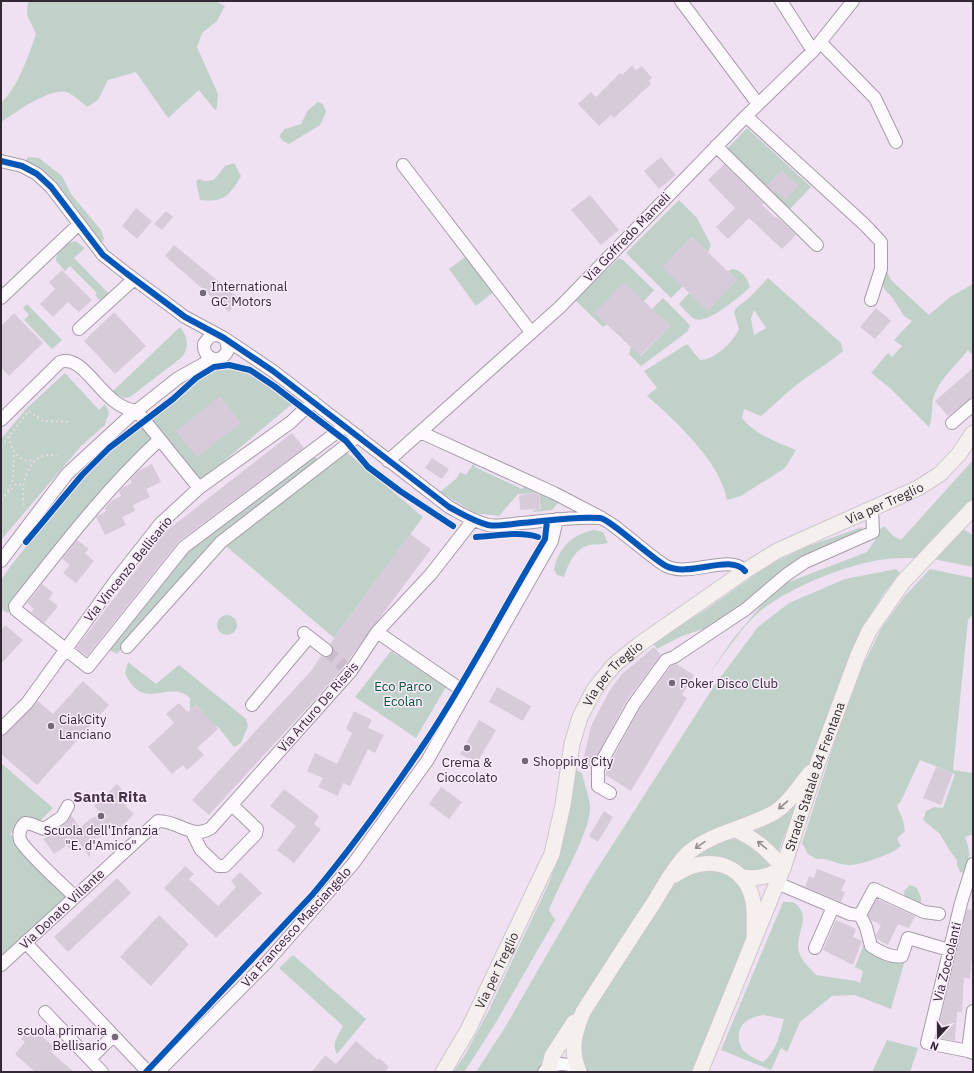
<svg xmlns="http://www.w3.org/2000/svg" width="974" height="1073" viewBox="0 0 974 1073" font-family="'IBM Plex Sans',sans-serif">
<style>
.green{fill:#c0d1c9;fill-rule:evenodd}
.building{fill:#d7cbd9}
.lines{fill:none;stroke-linecap:round;stroke-linejoin:round}
.minor-tunnel{stroke:#cabccc;stroke-width:12;stroke-dasharray:12 6;stroke-linecap:butt}
.minor-casing{stroke:#a69ba8;stroke-width:14}
.major-casing{stroke:#ccc6cd;stroke-width:17}
.path{stroke:#e2dde3;stroke-width:2;stroke-dasharray:2 3;stroke-linecap:butt}
.minor{stroke:#fdfafd;stroke-width:12}
.major{stroke:#f5efed;stroke-width:15}
.cycleway-casing{stroke:#fcecfe;stroke-width:8}
.cycleway{stroke:#0057b8;stroke-width:6}
.oneway{stroke:#948c90}
.poi-dot{fill:#746976;stroke:#fcecfe;stroke-width:1.5}
.labels{text-anchor:middle;dominant-baseline:central;stroke-width:3;stroke-linejoin:round;paint-order:stroke}
.street-label{font-size:13px;fill:#322833;stroke:#fcecfe}
.poi-label{font-size:13px;fill:#322833;stroke:#fcecfe;text-anchor:start}
.park-label{font-size:13px;fill:#00522d;stroke:#fcecfe}
.quarter-label{font-size:15px;font-weight:bold;fill:#48334c;stroke:#fcecfe}
</style>
<rect width="100%" height="100%" fill="#f0e1f2"/>
<path class="green" d="M28 1H216L225 6 217 21 202 33 197 47 218 94 217 108 215 110 199 90 168 118 136 72 108 80 98 100 87 107C81 102 73 94 66 92 49 88 15 113 1 122V103C18 87 29 55 36 34L27 15Z
M318 102 323 104 326 112 320 125 289 144 283 141 279 136 285 129 301 124 308 110Z
M747 128 811 187 788 211 726 150Z
M28 157 39 158 62 176 71 194 101 230 104 239 101 245 25 162Z
M234 163 241 176C230 195 224 203 200 200L196 181 199 179 205 181 214 180 225 166Z
M679 200 697 218 711 245 708 252 692 237 663 267 683 286 671 298 626 253Z
M75 241 85 248 74 258 111 296 101 301 95 295 97 293 70 266 65 271 56 261C56 251 66 244 75 241Z
M469 254 496 290 476 306 449 269Z
M619 258 623 260 654 290 644 301 603 327 575 300Z
M732 269C741 269 748 279 750 287 742 295 707 325 695 319 689 316 684 309 679 304L689 293 708 310 737 280 728 271Z
M886 270 891 280 929 315 950 297 973 284V356L968 350C957 364 942 377 935 393 930 405 934 416 929 427L890 388 871 373 888 353 892 357 902 346 894 340 912 321 904 316 892 297 885 290 882 283Z
M768 278 841 343 843 351C830 362 817 370 803 380 788 391 775 404 761 416L744 409 742 418C755 435 777 442 796 450L785 468 741 496 727 500C721 463 675 420 647 396L657 388 644 371 687 344 700 360C715 360 733 342 739 329L734 312 736 308 749 298ZM754 310 766 328 754 335 751 319Z
M663 298 686 321 690 326 687 332 641 366 629 354 631 347 641 356 670 326 652 309Z
M27 304 62 340 52 349 24 320 29 315 23 308Z
M180 327C188 336 190 349 181 358L130 397 124 398 112 392Z
M229 367C257 372 271 387 292 404L199 482 152 420 200 379 215 369Z
M65 373 99 410 105 404 109 412 105 425 81 446 1 540V439L27 408Z
M142 426 152 439 72 529 8 613 1 609V580L12 564 90 469 114 447Z
M344 450 423 517 334 638 219 540 191 565 117 654 108 649 191 545 312 453 317 459 310 466 280 487 245 518Z
M973 460V499L919 558C905 558 892 558 879 560 842 566 774 593 750 621 734 638 721 659 707 677L733 639 761 606 786 583 867 552 877 537 879 530 884 526 892 535 901 540Z
M474 463 475 467 522 489 524 486 560 501 552 510 533 512 534 510 541 509 539 493 518 494 499 516 475 513 440 492 457 478 460 472 466 475Z
M862 527 860 534 787 568 724 618 706 628 682 636 657 649 653 643 708 608 769 565 806 547Z
M963 529 973 535V567L933 559Z
M594 530 603 532 608 543C601 545 595 544 589 545 574 549 568 565 564 577L557 575 554 569C559 547 573 534 594 530Z
M896 569 900 573 884 593 864 625 817 750 790 797 691 848 540 1072H476L504 1029 590 880 716 683 758 627 789 603 845 579Z
M930 569 973 578V614L968 620 953 770 973 773V834L965 837C971 853 970 857 964 873L960 872 957 865V860L950 851 940 834 923 820 926 811 934 807 943 808 955 774 920 760 901 801 897 806 903 820 905 831 897 838 901 846C895 853 859 866 849 865 837 865 828 857 816 859L808 854 802 843 839 728 861 670 881 629 904 597Z
M217 625a10 10 0 1 1 20 0a10 10 0 1 1-20 0Z
M391 651 446 687 416 738 355 697Z
M128 662 156 684 179 665 246 719 248 726 241 743 234 747 218 727 190 710V698C169 678 143 714 125 673Z
M1 763 53 808 37 824 28 816 10 834 68 896 1 960Z
M576 770 582 773C584 784 589 795 590 806 592 829 558 886 549 910L555 920 495 1024 465 1071 453 1072 465 1055 488 1012 549 883 559 855 570 810Z
M798 800 777 855 748 831 774 822Z
M737 839C755 845 765 855 773 872L758 875 690 859 724 840Z
M709 869C720 872 733 876 741 885 747 893 751 920 749 930 739 978 714 1026 696 1072H585L578 1037 587 1019 665 896C682 876 682 874 709 869Z
M910 885 917 888 921 898V904L905 899 904 891Z
M783 902H793C812 914 798 929 798 947 799 959 809 967 816 975L856 981 860 983 863 971 855 967 864 944 875 953 905 960 891 1009 855 995 832 996 800 1022 787 1052 781 1048 771 1070 721 1050ZM763 1015 784 1019C780 1034 776 1052 763 1062 757 1060 751 1057 746 1053 737 1046 736 1030 745 1022 750 1018 757 1016 763 1015Z
M293 955 366 1019 337 1054C331 1043 338 1036 343 1026L279 968Z
M887 1040 918 1048 910 1072H872Z"/>
<path class="building" d="M632 65 636 70 642 66 652 78 649 81 651 84 614 118 611 115 599 126 578 104 591 92 596 97 620 73 622 75Z
M661 157 676 175 659 189 644 171Z
M724 164 764 203 762 205 776 218 777 217 796 235 782 249 749 218 728 239 716 227 735 208 708 180Z
M782 170 798 186 785 200 776 191 774 193 767 186Z
M590 195 619 230 601 245 571 210Z
M136 208 152 221 137 239 122 226Z
M166 211 173 217 162 230 154 224Z
M692 237 737 280 708 311 662 267Z
M174 245 240 299 229 312 165 256Z
M62 270 92 300 79 312 68 302 53 317 40 304 55 289 49 282Z
M624 282 670 326 640 356 595 313Z
M876 308 891 321 875 339 860 327Z
M114 312 146 346 115 374 84 341Z
M14 313 43 343 9 376 1 367V326Z
M973 368V397L948 416 935 401Z
M220 396 241 423 197 457 176 431Z
M292 433 304 448 179 541 87 656 76 648 165 532Z
M432 458 449 469 442 479 425 468Z
M152 464 161 482 146 489 150 497 133 505 135 511 122 517 126 525 105 535 96 517 106 511 105 508 111 501 121 496 119 492 122 488 132 483 130 479 138 471Z
M537 493 539 495 540 509 520 510 519 495Z
M410 534 431 549 338 674 209 815 192 800 311 671 321 656 325 657 332 655 333 648 330 644Z
M77 540 89 549 85 553 94 561 76 583 63 573 70 565 62 559Z
M42 584 53 593 49 599 58 606 44 623 31 612 34 609 27 603Z
M5 625 23 640 1 664V630Z
M654 647 661 655 627 700 591 767 582 765 591 726 610 690 621 675Z
M676 664 694 675 682 695 687 698 631 791 606 775V770L640 708 671 666Z
M83 681 109 705 37 785 1 754V737L6 734 38 701 53 714Z
M497 687 531 706 523 721 489 702Z
M179 703 188 712 196 704 218 729 197 748 204 755 187 770 183 765 172 774 148 747 174 723 166 714Z
M354 711 372 720 368 728 384 735 375 753 368 749 350 786 343 783 338 796 318 787 323 778 307 771 315 753 337 764 352 733 346 729Z
M479 720 496 730 477 763 460 754Z
M936 767 953 773 941 805 923 798Z
M117 784 127 795 121 801 134 814 118 830 110 822 101 837 90 839V858L79 842 70 849 67 845 54 854 43 839 66 823 71 815 80 828 90 819 102 814 94 806Z
M441 787 462 802 449 819 429 804Z
M284 789 319 816 314 824 321 829 294 863 277 850 296 826 270 806Z
M604 811 613 817 598 842 589 836Z
M185 866 194 874 189 879 218 906 236 887 231 881 240 872 262 893 216 938 164 888Z
M817 869 846 880 841 891 845 892 841 902 805 887 809 876 814 878Z
M117 878 131 893 68 952 54 937Z
M877 899 915 916 909 928 898 924 888 945 877 939 876 935 881 925 871 920 868 915Z
M967 909 973 910V946L970 979 964 978 962 1012H957L955 1041 936 1037Z
M159 915 189 944 151 986 120 957Z
M836 920 856 929 853 937 862 941 853 965 823 950Z
M29 1030 33 1034 36 1031 55 1048 51 1052 74 1072H35L15 1054 25 1042 21 1039Z
M356 1041 378 1060 379 1058 389 1067 385 1072H312L325 1055 336 1064Z"/>
<g class="lines">
<path class="minor-tunnel" d="M326 650 344 666"/>
<defs>
<path id="minor" d="M681 1 758 104
M781 1 813 51
M820 42 875 98 896 142
M746 116 865 225 881 242V269L871 300
M716 146 817 245
M1 161 22 166 37 174 51 187 103 255 126 273 185 317 224 338 273 371 449 507C462 514 473 521 488 525 498 527 510 524 521 523 547 521 574 516 600 518 610 519 652 559 666 566 690 578 730 553 745 571
M403 165 531 332
M1 298 79 224
M79 329 134 279
M217 335 210 336 204 344C203 360 221 365 228 350L226 340
M1 420 60 362C86 353 102 408 137 411L199 488
M952 423 973 405
M420 432 554 493 602 518
M159 440C105 490 61 548 15 606L16 610 88 667 184 547 345 426
M388 461 560 307 746 116 813 51 853 1
M1 561 67 474 130 416 178 378 205 363 217 359
M377 632 466 693
M304 633 326 650
M127 647 221 542 358 436
M252 705 309 637
M1 729 27 703 116 580 160 524 199 488 291 422 313 401
M610 793 598 786V768L634 704 666 660 674 657 746 609 786 575 805 562 873 532 872 509
M68 806 62 817 44 829 31 824 25 823C21 827 18 833 20 840 26 852 63 885 75 897
M192 832 201 850 218 866H225L256 834 257 829 232 805
M777 883 850 914 860 915 874 889 924 912 939 914
M860 915 866 927 871 946C880 952 892 958 902 956L908 938 949 950
M25 942 148 1072
M815 948 833 907
M1 965 158 821C179 821 193 840 211 828L351 671 377 632 431 574 473 520
M973 1011 968 1051 973 1053
M45 1012 102 1072
M968 1051 927 1043 961 903 973 864
M90 1059 113 1036
M158 1072 267 962 353 864 427 761 552 541 557 519
M544 1072C555 1061 570 1062 581 1072"/>
<g id="major">
<path d="M736 830C757 840 768 850 783 868"/>
<path d="M675 875C706 854 744 861 753 901 755 912 754 924 754 936"/>
<path d="M741 877C758 879 768 877 783 868"/>
<path d="M549 1068 552 1056 574 1022"/>
<path d="M578 1069C570 1047 575 1032 583 1012 606 976 629 940 653 904 663 888 673 868 687 854 712 832 746 829 775 812 790 803 799 785 811 772"/>
<path id="s1" d="M443 1072 468 1030 552 854 563 805 572 744 580 717 594 690 604 677 615 664 640 644 745 571 777 551 918 488 940 474 959 454 973 433"/>
<path id="s2" d="M700 1072 783 868 817 765 858 655 869 631 903 582 973 508"/>
</g>
</defs>
<use href="#minor" class="minor-casing"/>
<use href="#major" class="major-casing"/>
<path class="path" d="M9 436C11 450 19 464 35 460
M1 446 29 411 43 421 70 422
M8 491 13 479 14 453
M1 500 16 484 22 485
M24 505C19 484 30 448 57 456
M106 1061 115 1052"/>
<use href="#minor" class="minor"/>
<use href="#major" class="major"/>
<defs>
<path id="cycleway" d="M1 161 22 166 37 174 51 187 103 255 126 273 185 317 224 338 273 371 449 507C462 514 473 521 488 525 498 527 510 524 521 523 547 521 574 516 600 518 610 519 652 559 666 566 690 578 730 553 745 571
M476 537C495 536 519 531 538 537
M26 542 82 475 109 448 173 399 196 378 214 367 229 365 250 370 274 386 346 441 368 467 400 491 453 526
M146 1072 313 894C354 845 392 792 428 738 470 674 505 605 545 539L547 521"/>
</defs>
<use href="#cycleway" class="cycleway-casing"/>
<use href="#cycleway" class="cycleway"/>
</g>
<defs><path id="oneway-shaft" d="M-6 0H5M1.5-3L5.5 0L1.5 3" fill="none" stroke-width="1.6" stroke-linecap="round" stroke-linejoin="round"/></defs>
<g class="oneway">
<use href="#oneway-shaft" transform="translate(783 805) rotate(139)"/>
<use href="#oneway-shaft" transform="translate(700 845) rotate(145)"/>
<use href="#oneway-shaft" transform="translate(762 845) rotate(-140)"/>
</g>
<g class="poi-dot">
<circle cx="203" cy="293" r="4"/>
<circle cx="672" cy="683" r="4"/>
<circle cx="51" cy="726" r="4"/>
<circle cx="467" cy="748" r="4"/>
<circle cx="525" cy="761" r="4"/>
<circle cx="101" cy="816" r="4"/>
<circle cx="115" cy="1037" r="4"/>
</g>
<g class="labels">
<g class="street-label">
<text transform="translate(627 237) rotate(-46)">Via Goffredo Mameli</text>
<text stroke="none"><textPath href="#s1" startOffset="763">Via per Treglio</textPath></text>
<text transform="translate(128 569) rotate(-51)">Via Vincenzo Bellisario</text>
<text stroke="none"><textPath href="#s1" startOffset="439">Via per Treglio</textPath></text>
<text transform="translate(318 707) rotate(-49)">Via Arturo De Riseis</text>
<text stroke="none"><textPath href="#s2" startOffset="317">Strada Statale 84 Frentana</textPath></text>
<text transform="translate(62 909) rotate(-43)">Via Donato Villante</text>
<text transform="translate(296 927) rotate(-48)">Via Francesco Masciangelo</text>
<text transform="translate(947 962) rotate(-76)">Via Zoccolanti</text>
<text stroke="none"><textPath href="#s1" startOffset="115">Via per Treglio</textPath></text>
</g>
<g class="poi-label">
<text x="211" y="286">International<tspan x="211" dy="15">GC Motors</tspan></text>
<text x="680" y="683">Poker Disco Club</text>
<text x="59" y="719">CiakCity<tspan x="59" dy="15">Lanciano</tspan></text>
<text x="533" y="761">Shopping City</text>
<text x="467" y="762" text-anchor="middle">Crema &amp;<tspan x="467" dy="15">Cioccolato</tspan></text>
<text x="101" y="830" text-anchor="middle">Scuola dell'Infanzia<tspan x="101" dy="15">"E. d'Amico"</tspan></text>
<text x="107" y="1030" text-anchor="end">scuola primaria<tspan x="107" dy="15">Bellisario</tspan></text>
</g>
<g class="park-label">
<text x="403" y="686">Eco Parco<tspan x="403" dy="15">Ecolan</tspan></text>
</g>
<g class="quarter-label">
<text x="110" y="796">Santa Rita</text>
</g>
</g>
<rect width="974" height="1073" fill="none" stroke="#322833" stroke-width="4"/>
<g transform="translate(938 1037) rotate(201)" stroke="#fcecfe" stroke-width="3" paint-order="stroke">
<path d="M0-3L7 15L0 10L-7 15Z" fill="#322833"/>
<text y="-6" font-size="11" font-weight="bold" text-anchor="middle" fill="#322833">N</text>
</g>
</svg>
